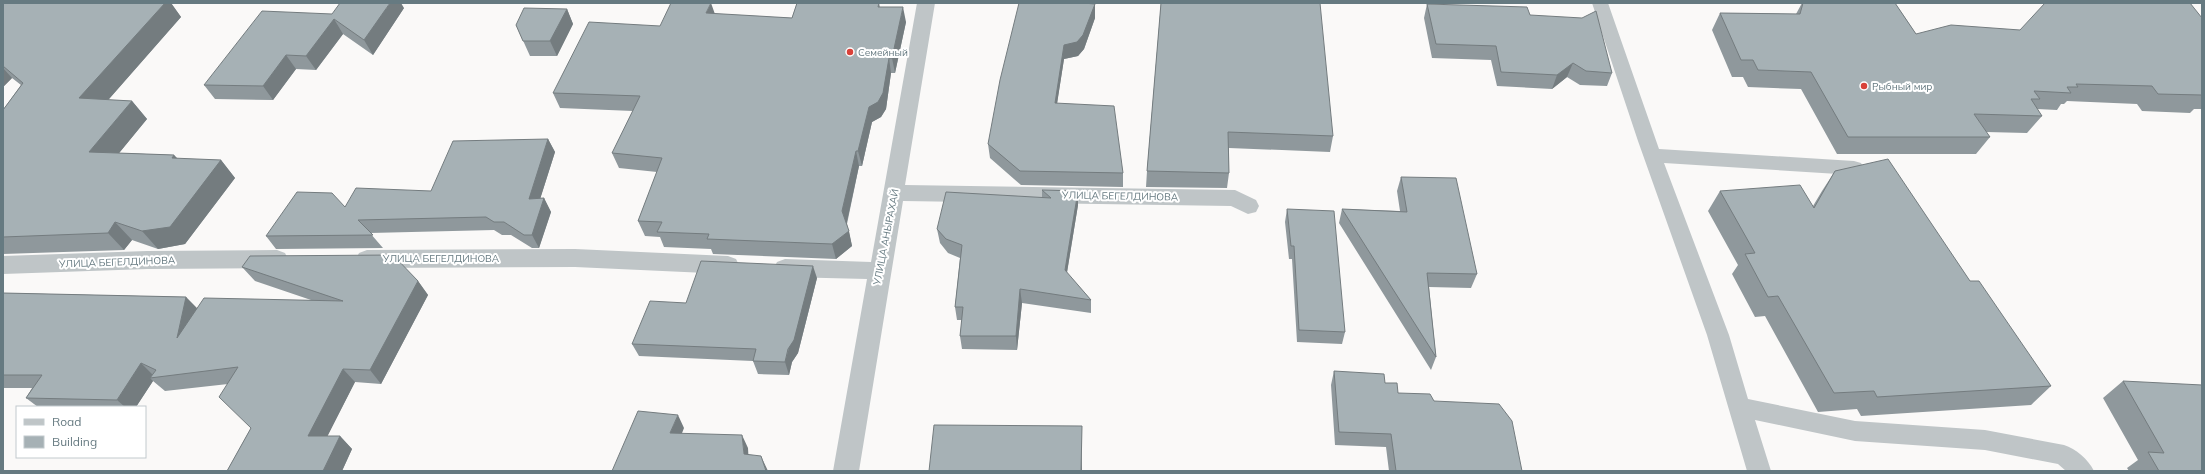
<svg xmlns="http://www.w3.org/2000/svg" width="2205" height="474" viewBox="0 0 2205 474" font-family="Mulish,sans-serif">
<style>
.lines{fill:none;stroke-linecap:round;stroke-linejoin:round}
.service{fill:#bfc5c7;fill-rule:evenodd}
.minor{fill:#bfc5c7;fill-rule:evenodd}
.wall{fill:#8f989c}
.shaded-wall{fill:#747c7f}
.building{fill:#a6b1b5;stroke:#747c7f}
.poi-dot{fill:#d94139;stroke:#fff;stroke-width:1.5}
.labels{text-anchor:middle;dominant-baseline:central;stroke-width:4;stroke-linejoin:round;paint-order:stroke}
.poi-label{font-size:10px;fill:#667a81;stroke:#fff;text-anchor:start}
.street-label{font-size:10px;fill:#667a81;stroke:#fff}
</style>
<rect width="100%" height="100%" fill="#faf9f8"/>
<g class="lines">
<path class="service" d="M1592 3H1608L1659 149 1854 161 1861 163 1864 168 1861 173 1854 175 1664 163 1729 335 1748 399 1855 421 1985 430 2064 445C2076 449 2088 459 2094 471H2066L2058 464 1985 450 1855 441 1755 420 1771 471H1747L1707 335 1638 141Z"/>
<path class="minor" d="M917 3H935L905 185 1235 190 1256 200 1259 206 1256 212 1248 214 1231 206 903 201 859 471H833L867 279 785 277 777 274 774 268 777 262 785 259 871 262Z
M575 249 728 256 736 259 739 265 736 271 728 274 575 267 367 268 359 265 356 259 359 253 367 250Z
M277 250 285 253 288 259 285 265 277 268 147 269 3 274V256L147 251Z"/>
</g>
<path class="wall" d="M3 3H171L181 17 108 100 132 101 147 119 119 153 174 155 178 159 221 160 235 178 185 244 158 249 132 240 124 250 3 254V110L21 85 12 78 3 87Z
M797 3H879L880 7 906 22 895 73H891L886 109 881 117 872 122 862 166H859L847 224 852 246 836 259 713 254 711 249 664 247 660 237 645 236 638 221 657 172 619 168 612 153 633 111 560 108 553 93 660 26 715 14 792 18Z
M1161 3 1333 136 1330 152 1229 148V173L1227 188 1146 187 1147 171Z
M1802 3H1895L1916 34 2020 30 2202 18V109H2194L2190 113 2142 111 2137 104 2067 101 2064 104H2061L2057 110 2037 109 2042 116 2027 133 1986 132 1990 137 1976 154H1837L1801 89 1748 87 1743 77H1732L1712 30 1720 13 1796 14Z
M1095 4V18L1084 49 1078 56 1064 59 1057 103 1123 173V187L1021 185 990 158 988 144Z
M1427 4 1612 73 1607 86 1580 85 1567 77 1552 89 1497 86 1491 60 1432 58 1424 18Z
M404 8 373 55 343 34 316 70 296 69 273 100 215 99 204 85 332 14Z
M567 9 573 24 557 56H530L516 25Z
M548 139 555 152 540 199 544 198 551 212 539 248H532L511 235H502L494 230 370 233 383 248 276 249 266 236 345 207 431 191Z
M1835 171 1970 281 2051 386 2031 405 1861 416 1857 409 1818 412 1765 316 1755 317 1732 274 1738 265 1708 211 1720 191 1813 206 1822 191Z
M1401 177 1477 274 1471 288 1429 287 1436 357 1431 370 1339 223 1342 209 1400 211 1397 191Z
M1042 190 1078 205 1067 273 1091 300V313L1022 303 1017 350 962 349 960 336 962 320H957L955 307 960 258 948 253 940 243 937 229 1042 198Z
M1287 209 1345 332 1342 344 1297 342 1292 259H1289L1285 222Z
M242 267 418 281 428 295 381 384 355 382 327 436H340L352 449 342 471H227L251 428 228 384 165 391 153 381 136 407H38L26 398 32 388H3V293L186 297 197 309 311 300 255 281Z
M817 278 798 353 792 362 789 375 758 374 753 361 639 356 632 344 686 303Z
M1334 371 1385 383 1398 393 1434 401 1522 471H1389L1386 447 1335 445 1331 385Z
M2123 381 2202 471H2129L2127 468 2138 460 2103 398Z"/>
<path class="shaded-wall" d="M165 3H171L181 17 95 115 79 98Z
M390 3H401L404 8 373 55 364 40Z
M711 3 716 17 706 13Z
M1095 4V18L1084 49 1078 56 1064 59 1055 117V103L1064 45Z
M903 7 906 22 895 73 892 58Z
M567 9 573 24 557 56 550 41Z
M334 19 343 34 316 70 306 56Z
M286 55 296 69 273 100 263 86Z
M889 58 891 73 886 109 881 117 872 122 862 166 858 151 869 107Z
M1573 63 1567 77 1552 89 1557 75Z
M3 68 12 78 3 87Z
M132 101 147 119 106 169 89 152Z
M548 139 555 152 536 212 529 199Z
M856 151 859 166 846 226 842 211Z
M174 155 189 172 172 158Z
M221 160 235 178 185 244 158 249 142 231Z
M1078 191V205L1065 284V270Z
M544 198 551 212 539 248 532 235Z
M115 222 132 240 124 250 108 233Z
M849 231 852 246 836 259 832 244Z
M813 266 817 278 798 353 792 362 789 375 785 362Z
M418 281 428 295 381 384 370 370Z
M1020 289 1022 303 1017 350 1016 336Z
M186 297 200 311 177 338Z
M141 363 155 377 150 378 153 381 136 407H125L117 400Z
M343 369 355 382 321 449 308 436Z
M678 415 684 428 677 446 670 433Z
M1082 426V471H1081Z
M742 435 748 448 749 467 744 454Z
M340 436 352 449 342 471H323Z
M761 456 768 471H766Z"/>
<path class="building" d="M3 3H165L79 98 132 101 89 152 174 155 172 158 221 160 170 227 142 231 115 222 108 233 3 237V110L23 83 3 66Z
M340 3H390L364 40 334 19 306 56 286 55 263 86 204 85 262 11 332 14Z
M671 3H711L706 13 792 18 797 3H879L878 7H903L892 58H889L883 93 878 102 869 107 858 151H856L842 211 849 231 832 244 707 239 709 234 657 232 662 222 638 221 662 158 612 153 640 96 553 93 589 22 660 26Z
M1019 3H1083L1095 4 1083 35 1077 42 1064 45 1055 103 1114 106 1123 173 1020 171 988 144 1000 80Z
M1161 3H1320L1333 136 1228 132 1229 173 1147 171Z
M1803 3H1895L1916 34 1951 25 2020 30 2045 3H2190L2202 18V95L2158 94 2152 86 2076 84 2078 87H2067L2071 93 2034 91 2040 99H2031L2042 116 1974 114 1990 137H1848L1811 72 1758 70 1753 60H1741L1720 13 1800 14Z
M1427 4 1527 7 1530 15 1582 18 1596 11 1612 73 1586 71 1573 63 1557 75 1501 72 1496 46 1436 44Z
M524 8 567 9 550 41H523L516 25Z
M548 139 529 199 544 198 532 235H524L504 222H494L486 217 358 220 373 235 266 236 297 192 332 193 345 207 356 188 431 191 453 141Z
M1888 159 1970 281H1979L2051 386 1877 397 1874 391 1834 393 1778 296 1768 297 1745 254 1755 253 1720 191 1800 185 1814 208 1835 171Z
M1401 177 1456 178 1477 274 1427 273 1436 357 1342 209 1407 212Z
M1042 190 1078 191 1065 270 1091 300 1020 289 1016 336H960L963 307H955L962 245 946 239 937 229 946 192 1051 198Z
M1287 209 1334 211 1345 332 1299 330 1294 246H1291Z
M393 255 418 281 370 370 343 369 308 436H340L323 471H227L251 428 219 397 238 367 150 378 156 370 141 363 117 400 26 398 42 375H3V293L186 297 177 338 204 298 343 301 242 267 250 256Z
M701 261 813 266 794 340 788 349 785 362 753 361 756 349 632 344 650 301 686 303Z
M1334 371 1384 374 1385 383H1397L1398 393 1430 394 1434 401 1499 404 1512 421 1522 471H1396L1391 434 1339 432Z
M2123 381 2202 385V471H2159L2148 452 2164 453Z
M638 411 678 415 670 433 742 435 744 454 761 456 766 471H612Z
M934 425 1082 426 1081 471H929Z"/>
<g class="poi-dot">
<circle cx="850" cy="52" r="4"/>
<circle cx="1864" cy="86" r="4"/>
</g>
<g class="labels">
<g class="poi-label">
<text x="858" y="52">Семейный</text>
<text x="1872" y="86">Рыбный мир</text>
</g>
<g class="street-label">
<text transform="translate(1120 196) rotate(1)">УЛИЦА БЕГЕЛДИНОВА</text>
<text transform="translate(886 237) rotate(-79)">УЛИЦА АНЫРАХАЙ</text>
<text x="441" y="258">УЛИЦА БЕГЕЛДИНОВА</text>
<text transform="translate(117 262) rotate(-2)">УЛИЦА БЕГЕЛДИНОВА</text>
</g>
</g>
<rect width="2205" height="474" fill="none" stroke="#667a81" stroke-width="8"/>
<rect x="16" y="406" width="130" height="52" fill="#ffffff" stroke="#c2cacd"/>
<rect x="24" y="419" width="20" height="6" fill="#bfc5c7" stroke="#c2cacd"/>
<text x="52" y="426" font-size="12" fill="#667a81">Road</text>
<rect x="24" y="436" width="20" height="12" fill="#a6b1b5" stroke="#c2cacd"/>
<text x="52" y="446" font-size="12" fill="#667a81">Building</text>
</svg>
